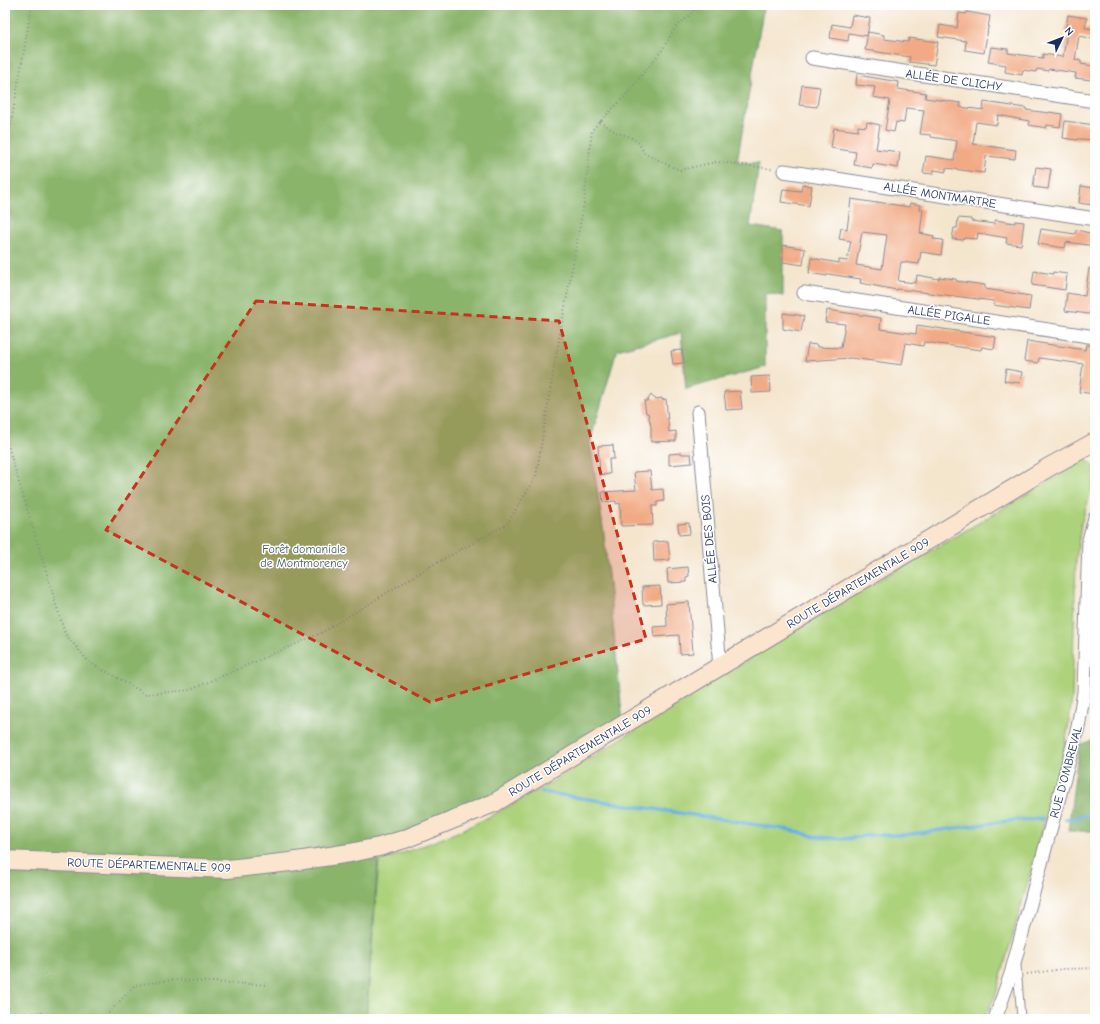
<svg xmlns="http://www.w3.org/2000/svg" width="1100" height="1024" viewBox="0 0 1100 1024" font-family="'Comic Neue',sans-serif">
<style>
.green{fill:#add27b;stroke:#64806c}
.forest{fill:#8ab46b;stroke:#527264}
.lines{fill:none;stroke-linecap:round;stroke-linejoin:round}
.stream{stroke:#65aedc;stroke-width:3.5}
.building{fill:#f2aa85;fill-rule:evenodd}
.lane-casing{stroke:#888a96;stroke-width:9}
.street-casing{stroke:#888a96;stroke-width:15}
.secondary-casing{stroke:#888a96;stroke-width:20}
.path{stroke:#888a96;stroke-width:2;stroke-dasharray:1 3;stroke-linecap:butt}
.lane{stroke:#fff;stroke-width:7}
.street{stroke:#fff;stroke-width:13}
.secondary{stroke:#fce5cf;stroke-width:18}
.marked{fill:#c8321e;fill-opacity:0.2;stroke:#c8321e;stroke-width:3;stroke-dasharray:8 5;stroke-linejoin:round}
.labels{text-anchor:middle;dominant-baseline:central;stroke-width:3;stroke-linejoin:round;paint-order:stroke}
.street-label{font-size:12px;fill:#1b2f5e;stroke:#fff}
.park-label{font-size:12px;fill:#476067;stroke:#fff}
</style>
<rect width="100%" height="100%" fill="#fff"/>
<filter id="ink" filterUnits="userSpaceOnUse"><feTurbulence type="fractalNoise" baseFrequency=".025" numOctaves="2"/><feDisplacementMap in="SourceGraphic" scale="8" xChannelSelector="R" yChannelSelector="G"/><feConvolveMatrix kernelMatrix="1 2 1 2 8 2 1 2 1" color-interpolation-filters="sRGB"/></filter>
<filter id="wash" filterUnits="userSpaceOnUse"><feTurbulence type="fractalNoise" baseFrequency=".012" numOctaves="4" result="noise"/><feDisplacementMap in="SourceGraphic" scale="16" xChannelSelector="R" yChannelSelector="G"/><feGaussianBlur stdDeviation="0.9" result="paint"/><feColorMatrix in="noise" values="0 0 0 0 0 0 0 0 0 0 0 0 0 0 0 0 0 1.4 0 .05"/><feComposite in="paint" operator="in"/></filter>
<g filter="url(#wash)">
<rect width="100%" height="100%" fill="#f4e5cd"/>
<path class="green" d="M1086 459 1092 464 1095 469V479L1081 524 1076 560 1072 699 1068 728 1064 749 1039 843 996 994 989 1009 983 1019H366L379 861C407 852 434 842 462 830 489 818 514 803 540 789L861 590 958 535Z"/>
<path class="forest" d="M5 5H764L737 162 759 163 750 226 783 231V296L765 293V367L686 389 681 333 617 350 590 442 604 534 624 733 379 847 366 1019H5Z
M1095 739V831H1068L1079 745Z"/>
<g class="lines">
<path class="stream" d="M542 792 791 830 817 837 843 839 872 835H904L1014 820 1043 819
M1066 819 1076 818 1095 813"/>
</g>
<g id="blocks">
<path class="building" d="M967 12 990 16 984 53 965 50 966 41 938 37 940 25 957 28 959 13 966 14Z
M852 15 870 18 867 36 849 33 848 41 830 38 832 24 850 27Z
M1068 15 1087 18 1085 28 1095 29V39L1079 36 1075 60 1081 61V64L1093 66 1091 80 1075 78 1076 73 1049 69 1048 71 1037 69 1036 72 1023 70 1022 75 1005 72 1006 65 988 62 991 47 1008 49V53L1043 58V54L1063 57 1067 32H1065Z
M868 32 884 35V39L908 42 909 38 938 42 934 65 909 62 910 57 865 50Z
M857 75 899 82 898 89 926 93 925 98 961 103 960 107 983 110 984 102 1026 108V110L1049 113V112L1062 114 1060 127 1047 125 1046 128 1029 125V121L998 115 997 125 976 122 973 144 1016 150 1015 159 986 156 984 173 946 168V172L934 170 933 174 923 173 926 156 954 160 957 141 931 137V135L920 134 924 110 906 108 904 123 896 122 894 132 885 130 890 100 873 97 875 87 856 85Z
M802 85 820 87 817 107 799 105Z
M1065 121 1095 125V140L1080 139H1077V140L1063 138Z
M867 122 880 125 876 149 900 152 898 168 873 164 872 168 854 165 856 152 831 148 834 128 858 131V126L866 127Z
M1036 167 1051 169 1048 189 1033 187Z
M802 184 812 186 809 206 781 202 783 189 801 191Z
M1081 186 1095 188 1092 205 1079 203Z
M851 199 877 203V202L909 207 910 203 921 205 920 209H923L920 233 934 236 933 239 943 240 941 255 921 252 919 264 901 262 898 281 916 283 917 275 939 279V277L956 279V281L985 285V289L1031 296 1029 310 993 305 994 301 897 289V290L860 283 861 279 828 274 827 276 809 273 811 258 839 263V260L847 261 851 241 839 239 841 228 847 229ZM862 232 887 235 882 269 856 265Z
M958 218 971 219V221L995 224V220L1015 223V221L1024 222 1021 245 1006 243 1007 238 978 233 977 239 965 238 963 240 952 239 954 228H957Z
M1041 229 1075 234 1076 230 1090 233 1089 235 1095 236V246L1066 242 1065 248 1038 244Z
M783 245 805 249 803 265 783 262Z
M1089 268 1095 269V304H1091L1089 314 1065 311 1067 293 1085 296Z
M1034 271 1053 274V272L1067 274 1065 290 1032 285Z
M827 310 881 318 880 329 916 334 917 325 996 337 994 349 982 347 981 350 931 343 924 342 923 346 906 343 902 365 851 358 805 361 808 344 817 345V347L841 348 845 324 825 322Z
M783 313 804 316 801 332 783 329Z
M1027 341 1085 350 1086 345 1095 346 1094 353H1095V394L1079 392 1083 364 1039 358 1038 363 1024 361Z
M682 350 684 363 673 364 671 351Z
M1006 369 1022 372 1020 383 1004 381Z
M770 376 771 392 752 393 751 377Z
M740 391 742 409 726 410 724 392Z
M651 395 655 399 662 398V400L666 399 669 432 676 431V441L651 442V426L648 413H646L644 401H647Z
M613 445 614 459H609L610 474 600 475 598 446Z
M682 453V454H691L692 463 669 465V454Z
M650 471 652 490 663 489 664 501 657 502V506H652L653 525 621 526 620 503 616 504V501L603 502 602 492 636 490 634 472Z
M689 523 690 534 679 535 678 524Z
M668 541 670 560 654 561 653 542Z
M688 567 689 576 686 577V582L668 583 667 569Z
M660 586 661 604 643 605 642 587Z
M689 602 693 653 680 654 679 635 654 637 653 627 667 626 666 604Z"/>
</g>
</g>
<g filter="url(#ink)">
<use href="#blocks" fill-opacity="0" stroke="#888a96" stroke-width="1"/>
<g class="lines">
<defs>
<path id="lane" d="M1017 965 1021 1019"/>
<path id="street" d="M812 58 1095 101
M784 171 1095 219
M804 293 1095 337
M698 412 720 667
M995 1019 1011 974 1078 727 1084 692 1089 540 1095 518"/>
<path id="secondary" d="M5 860 228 869 290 862 350 853 379 847 405 839 494 803 1049 467 1095 442"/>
</defs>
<use href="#lane" class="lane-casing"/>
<use href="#street" class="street-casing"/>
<use href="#secondary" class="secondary-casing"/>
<path class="path" d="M600 121 615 132 630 137 638 142 645 154C657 158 668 166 680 170L716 162 727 163 773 169
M5 157 32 5
M5 436 65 634 89 662 146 694 190 690 321 633 429 567 507 524 536 477 554 367 584 203 592 130 626 95 662 50 675 28 693 12 694 5
M1027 974 1063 969 1095 968
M5 1013H41L59 1019
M103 1019 135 985 173 980 268 985"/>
<use href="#lane" class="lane"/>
<use href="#street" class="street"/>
<use href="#secondary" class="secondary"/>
</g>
</g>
<path class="marked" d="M256 301 559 321 646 639 430 702 106 530Z"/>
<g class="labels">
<g class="street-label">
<text transform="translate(954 80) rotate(8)">ALLÉE DE CLICHY</text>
<text transform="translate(940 195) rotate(9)">ALLÉE MONTMARTRE</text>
<text transform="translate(949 315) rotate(8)">ALLÉE PIGALLE</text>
<text transform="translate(709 539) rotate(-95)">ALLÉE DES BOIS</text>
<text transform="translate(858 583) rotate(-31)">ROUTE DÉPARTEMENTALE 909</text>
<text transform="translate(580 751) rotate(-31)">ROUTE DÉPARTEMENTALE 909</text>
<text transform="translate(1066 772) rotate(-75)">RUE D'OMBREVAL</text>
<text transform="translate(149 865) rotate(2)">ROUTE DÉPARTEMENTALE 909</text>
</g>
<g class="park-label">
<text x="304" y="549">Forêt domaniale<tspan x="304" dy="14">de Montmorency</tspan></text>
</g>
</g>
<rect width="1100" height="1024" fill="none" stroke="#fff" stroke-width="20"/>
<g transform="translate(1062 38) rotate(47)" stroke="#ffffff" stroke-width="3" paint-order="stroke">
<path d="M0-3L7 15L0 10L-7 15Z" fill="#1b2f5e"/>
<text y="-6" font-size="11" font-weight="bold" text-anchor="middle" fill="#1b2f5e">N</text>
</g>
</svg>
